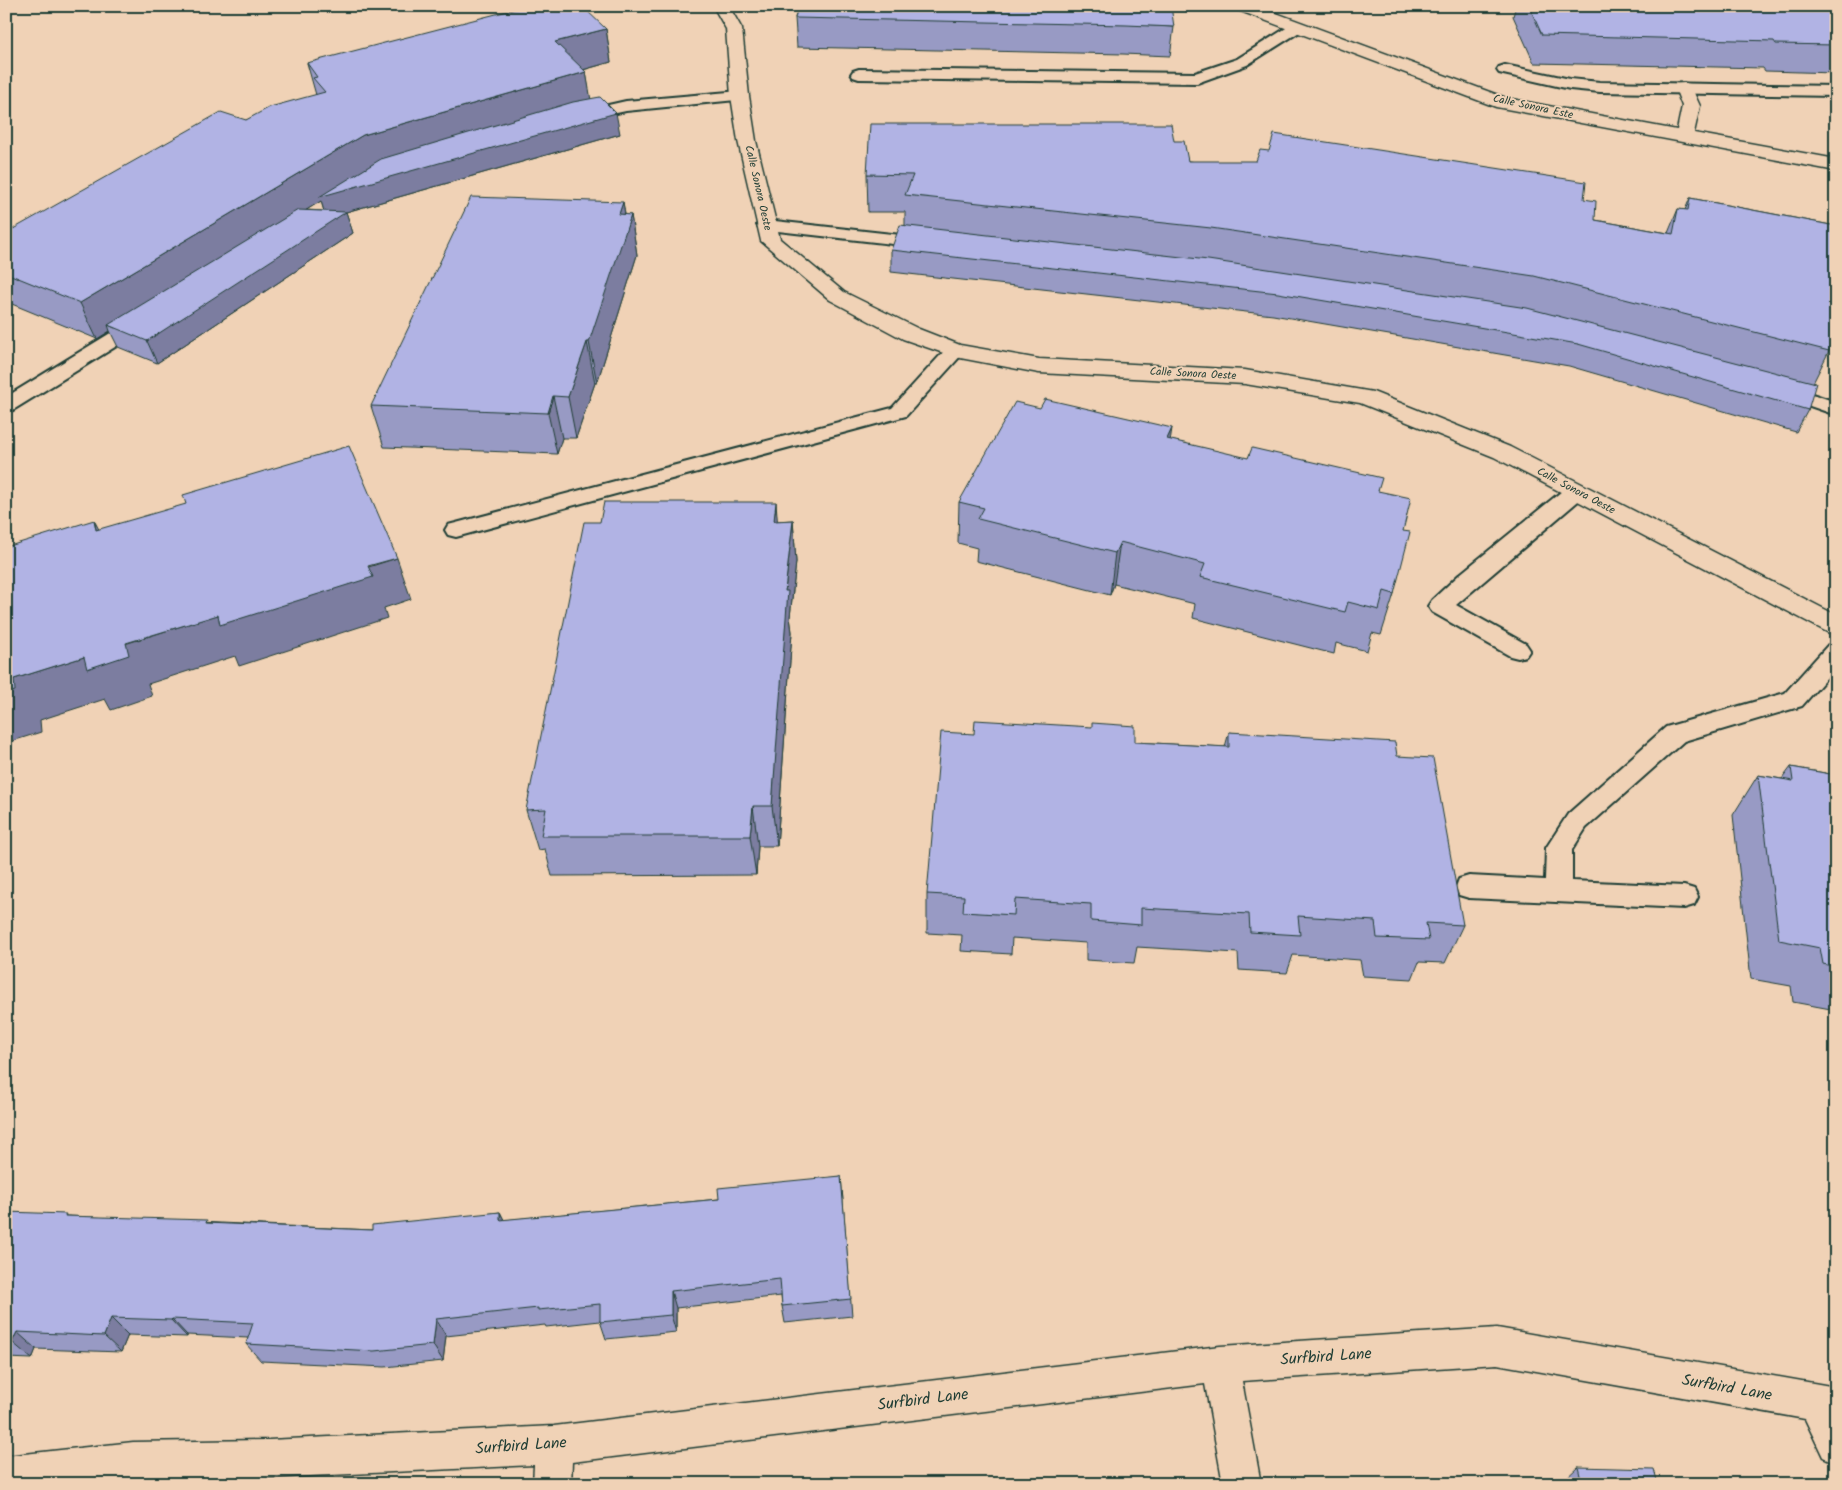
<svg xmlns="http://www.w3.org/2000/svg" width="1842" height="1490" viewBox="0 0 1842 1490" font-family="Kalam,sans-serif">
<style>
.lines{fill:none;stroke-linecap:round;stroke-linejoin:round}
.lane-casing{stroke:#1f3d34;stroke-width:4}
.street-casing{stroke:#1f3d34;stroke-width:3}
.lane{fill:#f0d2b6;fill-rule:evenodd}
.street{fill:#f0d2b6;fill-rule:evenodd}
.wall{fill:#989ac4;stroke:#1f3d34;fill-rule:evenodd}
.shaded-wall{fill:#7c7da0;stroke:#1f3d34}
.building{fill:#b1b3e4;stroke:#1f3d34}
.labels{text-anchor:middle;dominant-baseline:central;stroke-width:4;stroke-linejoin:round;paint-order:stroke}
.far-street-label{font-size:11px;fill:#1f3d34;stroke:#f0d2b6}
.near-street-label{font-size:16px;fill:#1f3d34;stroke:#f0d2b6}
</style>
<rect width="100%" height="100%" fill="#f0d2b6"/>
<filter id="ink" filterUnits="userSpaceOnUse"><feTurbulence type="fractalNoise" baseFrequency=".02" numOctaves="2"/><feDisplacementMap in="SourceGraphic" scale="10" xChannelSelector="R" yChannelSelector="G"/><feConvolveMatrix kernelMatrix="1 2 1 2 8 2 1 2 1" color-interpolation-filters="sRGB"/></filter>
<g filter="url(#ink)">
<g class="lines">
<defs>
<path id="lane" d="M1296 23 1301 25 1304 28 1301 31 1247 65 1197 83 859 79 853 77 851 74 853 71 859 69 1195 73 1237 59 1291 25Z
M1505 65 1570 79 1600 82 1836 86V96L1600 92 1570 89 1499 73 1497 70 1499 67Z
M740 91 746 93 748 96 746 99 626 111 579 121 573 119 571 116 573 113 626 101Z
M766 220 928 238 934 239 937 243 934 247 928 248 760 229 757 225 760 221Z
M142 316 149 318 152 322 149 326 13 410 6 412V397L135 318Z
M955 345 962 347 965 351 906 416 456 537 448 535 445 530 448 525 456 523 892 408 948 347Z
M1779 383 1836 402V415L1772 393 1769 389 1772 385Z
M1575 485 1583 487 1586 492 1583 497 1456 605 1526 644 1530 650 1526 656 1518 658 1510 656 1432 612 1428 606 1432 600 1460 574 1567 487Z
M1836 643V667L1802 706 1684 741 1586 828 1572 850V881L1684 886 1694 889 1698 897 1694 905 1684 908 1469 898 1459 895 1456 887 1459 879 1469 876 1545 880 1546 848 1568 814 1666 727 1785 693 1828 645Z"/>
<path id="street" d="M713 6H729L742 29 749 96 756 141 780 239 844 292 919 329 960 345 1039 359 1245 370 1373 392 1510 447 1836 615V635L1827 632 1494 457 1360 403 1245 384 1039 373 955 357 903 339 830 300 761 241 738 141 731 96 726 29Z
M1233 6H1257L1506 98 1677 130 1682 106 1675 88 1678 84 1684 83 1690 84 1700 106 1694 133 1836 159V171L1496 107 1235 9Z
M1497 1328 1836 1387V1463L1823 1457 1805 1419 1497 1364 1242 1381 1261 1484H1223L1205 1384 572 1462 571 1484H533L534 1465 269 1478 133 1480 101 1484H6V1456L133 1442 269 1440 554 1426 1220 1346Z"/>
</defs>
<use href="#lane" class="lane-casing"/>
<use href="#street" class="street-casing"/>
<use href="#lane" class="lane"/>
<use href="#street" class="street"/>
</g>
<path class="wall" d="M798 6 1174 27 1170 56 1123 54 797 47 795 18Z
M1516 6H1836V73L1765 71 1763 68 1534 63 1513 16Z
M606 29 611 62 583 70 586 72 590 99 620 134 346 212 353 233 157 363 118 347 110 331 97 339 7 302 6 301V233L246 120 316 95 307 63ZM321 201 324 211 306 210Z
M1174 141 1188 161 1584 199 1595 220 1668 233 1678 209 1685 210 1690 198 1836 226V339L1833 338 1829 351 1813 383 1808 410 1796 432 1569 366 1273 315 891 272V250L905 226V212H868L867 174Z
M623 202 625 215H631L637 255 597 383H595L576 438H562L557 454 384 447 371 406Z
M1170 440 1379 491 1403 531 1394 594 1381 635 1372 633 1367 651 1336 643 1334 654 1193 618 1195 604 1114 584 1110 595 976 561 977 548 958 543 959 502Z
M793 520 796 562 790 617 792 632 777 846H758L756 875 552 876 545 849 538 850 526 810 777 521Z
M1229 732 1397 756 1463 925 1445 963 1419 962 1412 979 1363 976 1360 960 1293 955 1287 973 1239 970 1238 953 1137 947 1134 963 1086 960V943L1012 938 1011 954 961 951 962 935 927 933V894L1135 742 1225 747Z
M1791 767 1836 775V1010L1793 1002 1791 986 1751 979 1733 815 1758 775 1782 779Z
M841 1176 852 1316 785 1323 782 1306 781 1296 676 1308V1332L606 1339 600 1321 546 1327 545 1325 446 1336 443 1361 385 1367 261 1361 246 1344 248 1338 187 1335V1337L128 1335 121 1352 36 1349 32 1359 6 1358V1212L68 1216 372 1230 500 1212 504 1220 719 1199Z
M1578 1467 1658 1484H1564L1563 1481Z"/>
<path class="shaded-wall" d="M606 29 611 62 561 76 555 42Z
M586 72 592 106 616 113 620 134 346 212 353 233 157 363 147 341 326 218 321 201 115 328 108 325 110 331 97 339 80 303 363 135Z
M623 202 627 227 631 215 637 255 597 383 589 342 619 214Z
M587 342 595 383 576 438 568 397Z
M553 396 562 438 557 454 548 413Z
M1172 428 1166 470 1167 439Z
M776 502 779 543 774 521Z
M94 520 116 562 96 530Z
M793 520 796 562 790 617 792 632 777 846 772 806 785 591Z
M1120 542 1114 584 1110 595 1115 553Z
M397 558 411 599 384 608 387 618 239 666 235 656 148 684 152 696 111 710 105 699 40 720 41 732 6 743V693L14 679Z
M753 806 758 846 756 875 750 836Z
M500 1212 509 1230 500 1220Z
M671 1291 676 1308V1332L671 1315Z
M111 1318 128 1335 121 1352 104 1336Z
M172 1319 187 1335V1337L171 1320Z
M436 1319 446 1336 443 1361 433 1345Z
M17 1332 36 1349 32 1359 12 1342Z"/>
<path class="building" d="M527 6H582L606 29 555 42 586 72 363 135 80 303 6 273V233L221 112 246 120 270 107 325 92 313 78 317 77 307 63Z
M798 6H1171L1174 27 1126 25 795 18Z
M1529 6H1836V45L1776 44 1774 41 1542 35Z
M600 97 616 113 319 197 381 159 573 102Z
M870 124H1171L1174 141H1184L1188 161H1256L1260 150 1269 151 1274 134 1586 182 1584 199 1596 201 1595 220 1673 234 1678 209 1688 210 1690 198 1836 226V330L1829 351 1534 276 1211 228 905 195 913 175 867 174Z
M471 197 623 202 619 214 631 215 589 342H587L568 397 553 396 548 413 371 406Z
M298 210 346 212 147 341 108 325Z
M900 225 1208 260 1527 308 1816 383 1808 410 1578 344 1278 293 891 250Z
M1045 399 1172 428 1167 439 1248 458 1252 448 1382 478 1378 491 1411 498 1403 531 1410 532 1394 594 1384 591 1379 610 1348 602 1345 612 1200 577 1205 564 1120 542 1115 553 978 519 984 508 959 502 1015 402 1040 408Z
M349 446 397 558 368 566 373 577 220 625 218 615 126 643 129 655 87 669 84 657 14 679 15 691 6 693V547L94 520 96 530 186 504 183 495Z
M604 502H776L774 521 793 520 785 591H788L772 806H753L750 836H541L546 809 526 810 584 522H600Z
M975 720 1092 727V723L1135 726V742L1229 747V732L1395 742 1397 756 1433 758 1463 925 1426 923 1429 940 1377 938 1375 921 1298 916 1300 935 1250 932 1249 914 1141 908V925L1091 921V904L1015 899 1014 915 963 912 964 896 927 894 941 732 974 734Z
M1791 767 1836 775V967L1823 964 1820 948 1779 940 1758 775 1793 781Z
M841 1176 851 1299 782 1306 780 1279 671 1291V1315L600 1322V1304L538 1310V1308L436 1319 433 1345 374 1351 246 1344 253 1323 172 1319 171 1320 111 1318 104 1336 17 1332 12 1342H6V1212L66 1214 65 1216 207 1220 206 1223 372 1230V1225L500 1212V1220L719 1199 718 1188Z
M1578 1467 1654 1469 1658 1484H1582Z
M1343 1483 1368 1484H1343Z"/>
</g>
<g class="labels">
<g class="far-street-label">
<text transform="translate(1533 107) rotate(12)">Calle Sonora Este</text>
<text transform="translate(758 188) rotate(77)">Calle Sonora Oeste</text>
<text transform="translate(1193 374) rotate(3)">Calle Sonora Oeste</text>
<text transform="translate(1576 491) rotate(28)">Calle Sonora Oeste</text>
</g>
<g class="near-street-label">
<text transform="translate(1326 1357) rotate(-4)">Surfbird Lane</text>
<text transform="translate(1727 1388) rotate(10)">Surfbird Lane</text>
<text transform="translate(923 1400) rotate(-7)">Surfbird Lane</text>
<text transform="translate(521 1446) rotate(-4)">Surfbird Lane</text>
</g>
</g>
<rect width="1842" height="1490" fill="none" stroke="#f0d2b6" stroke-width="25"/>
<rect x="12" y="12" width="1817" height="1465" fill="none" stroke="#1f3d34" stroke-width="2" filter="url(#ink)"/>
</svg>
